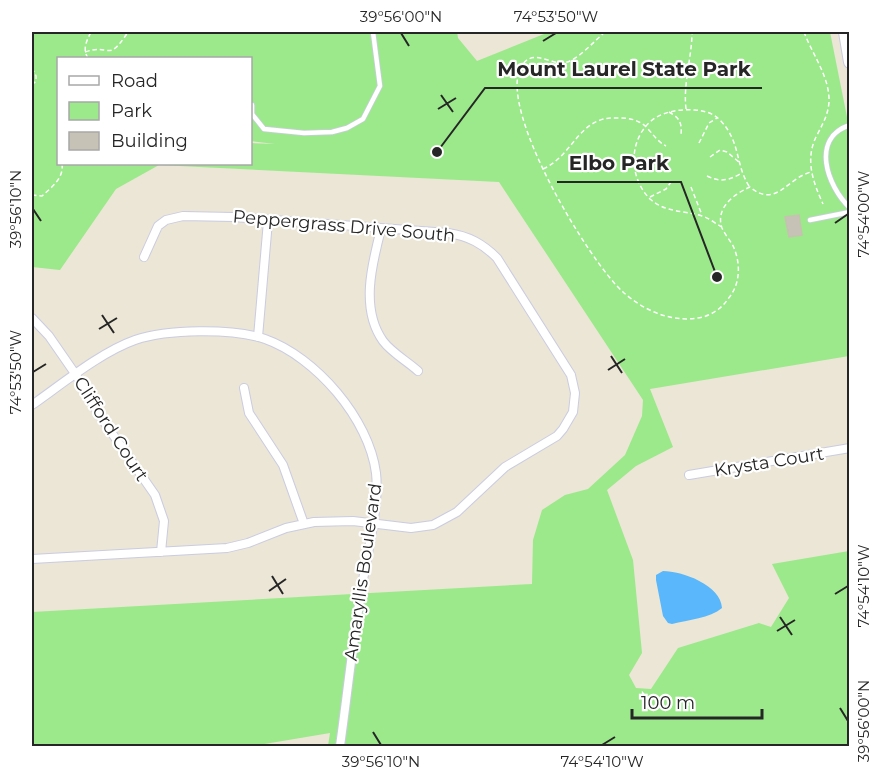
<svg xmlns="http://www.w3.org/2000/svg" width="881" height="778" viewBox="0 0 881 778" font-family="Montserrat,sans-serif">
<style>
.green{fill:#9be98a;fill-rule:evenodd}
.water{fill:#5ab7fb}
.building{fill:#c6c2b6;stroke:#c6c2af;stroke-width:1.5}
.lines{fill:none;stroke-linecap:round;stroke-linejoin:round}
.lane-casing{stroke:#cbcbe2;stroke-width:6}
.street-casing{stroke:#cbcbe2;stroke-width:10}
.secondary-casing{stroke:#cbcbe2;stroke-width:14}
.path{stroke:#fff;stroke-width:1.5;stroke-dasharray:4.5 3;stroke-linecap:butt}
.lane{stroke:#fff;stroke-width:4.5}
.street{stroke:#fff;stroke-width:8}
.secondary{stroke:#fff;stroke-width:12}
.ticks{fill:none;stroke:#262626;stroke-width:2}
.labels{text-anchor:middle;dominant-baseline:central;stroke-width:4.5;stroke-linejoin:round;paint-order:stroke}
.street-label{font-size:18px;fill:#262626;stroke:#fff}
.leader{fill:none;stroke:#262626;stroke-width:2}
.callout-dot{fill:#262626;stroke:#fff;stroke-width:2}
.callout-label{font-size:20px;text-anchor:middle;font-weight:bold;fill:#262626;stroke:#fff;stroke-width:4.5;stroke-linejoin:round;paint-order:stroke}
.neatline{fill:none;stroke:#262626;stroke-width:2}
.ticks-label{font-size:15px;text-anchor:middle;fill:#262626}
</style>
<rect width="100%" height="100%" fill="#ebe6d5"/>
<path class="green" d="M32 32H457L458 38 477 61 549 32H830L850 132 849 356 650 389 673 447 636 466 607 490 633 560 642 653 629 675 636 688 651 689 678 648 759 623 771 627 789 598 772 564 849 551 850 702 848 704 849 746H328L330 733 253 746H32V612L532 584 533 540 542 510 565 495 588 489 625 455 642 416 643 400 499 182 159 165 116 189 60 270 32 267ZM58 58H250L251 141 275 144 251 143 250 164H58Z"/>
<path class="water" d="M663 571C682 571 721 585 722 608 710 618 688 620 672 624L668 623 663 616 656 580V575Z"/>
<path class="building" d="M799 215 802 235 789 237 785 217Z"/>
<g class="lines">
<defs>
<path id="lane" d="M252 105V114L264 129 304 133 332 132 347 128 363 119 380 86 373 32
M850 125C810 138 827 186 850 208
M810 220 850 212"/>
<path id="street" d="M381 229C372 264 360 309 383 341 392 353 407 361 418 371
M32 318 49 336 76 375 100 416 155 495 164 521 161 552
M258 337 268 221
M244 388 249 413 283 465 304 524
M32 405C62 384 101 352 135 340 167 329 232 328 265 339 316 357 369 419 376 473 380 508 365 562 360 598 352 648 347 697 340 746
M689 475 850 448
M32 559 227 548 248 543 286 528 314 522 353 521 411 528 433 525 457 512 505 467 557 436 563 429 573 412 575 393 571 375 497 258C483 244 469 236 448 233L233 217 183 216 166 220 158 226 144 257"/>
<path id="secondary" d="M845 32 850 62"/>
</defs>
<use href="#lane" class="lane-casing"/>
<use href="#street" class="street-casing"/>
<use href="#secondary" class="secondary-casing"/>
<path class="path" d="M605 32C595 40 575 64 561 63 547 62 531 49 521 67 497 109 590 263 623 292 644 311 674 324 703 317 713 314 722 308 728 299 740 285 741 265 734 248 731 241 725 235 722 228 715 208 734 194 750 187 776 209 787 178 811 172
M804 32C812 54 830 77 829 102 828 116 822 125 816 137 805 160 813 182 823 204
M85 52C111 43 107 64 128 32
M88 58C82 49 87 40 91 32
M32 68 36 76V81L34 83 32 82
M686 109C683 83 692 57 692 32
M669 112C680 118 682 123 681 135
M58 141V149
M699 143 709 123 717 118
M710 157 720 150 727 152 739 162
M543 169C573 156 579 116 616 118 624 118 632 118 639 122 650 127 653 139 666 146
M635 169 660 165
M707 176C719 182 728 181 740 174
M691 187 702 215
M32 195 42 196C52 187 64 178 62 164
M650 197 666 189 671 182
M722 227C716 224 709 218 702 216 683 210 666 213 650 199 629 178 628 141 651 121 663 111 681 109 695 110 705 111 713 113 720 120 741 142 735 164 749 186"/>
<use href="#lane" class="lane"/>
<use href="#street" class="street"/>
<use href="#secondary" class="secondary"/>
</g>
<path class="ticks" d="M401 33 409 46M543 41 556 33M441 95 453 112M438 109 456 98M33 209 41 221M835 223 848 214M102 315 114 333M99 329 117 318M611 356 622 373M608 370 625 359M33 372 46 364M272 576 283 594M269 591 286 579M835 594 848 586M780 617 792 635M777 631 795 620M840 708 848 721M373 732 381 745M602 745 615 737"/>
<g class="labels">
<g class="street-label">
<text transform="translate(344 226) rotate(5)">Peppergrass Drive South</text>
<text transform="translate(111 429) rotate(57)">Clifford Court</text>
<text transform="translate(769 462) rotate(-9)">Krysta Court</text>
<text transform="translate(363 572) rotate(-82)">Amaryllis Boulevard</text>
</g>
</g>
<path class="leader" d="M437 152L485 88H762M717 277L681 182H557"/>
<g class="callout-dot">
<circle cx="437" cy="152" r="6"/>
<circle cx="717" cy="277" r="6"/>
</g>
<g class="callout-label">
<text x="624" y="76">Mount Laurel State Park</text>
<text x="619" y="170">Elbo Park</text>
</g>
<rect width="881" height="778" fill="none" stroke="#ffffff" stroke-width="66"/>
<rect x="57" y="57" width="195" height="108" fill="#ffffff" stroke="#a8a8a8" stroke-width="1.5"/>
<rect x="69" y="76" width="30" height="9" fill="#ffffff" stroke="#a8a8a8" stroke-width="1.5"/>
<text x="111" y="87" font-size="18" fill="#262626">Road</text>
<rect x="69" y="102" width="30" height="18" fill="#9be98a" stroke="#a8a8a8" stroke-width="1.5"/>
<text x="111" y="117" font-size="18" fill="#262626">Park</text>
<rect x="69" y="132" width="30" height="18" fill="#c6c2b6" stroke="#a8a8a8" stroke-width="1.5"/>
<text x="111" y="147" font-size="18" fill="#262626">Building</text>
<path d="M632 709v9h130v-9" fill="none" stroke="#262626" stroke-width="3"/>
<text x="641" y="709" font-size="18" fill="#262626" stroke="#ffffff" stroke-width="4.5" paint-order="stroke">100 m</text>
<rect x="33" y="33" width="815" height="712" class="neatline"/>
<g class="ticks-label">
<text x="401" y="22">39°56'00"N</text>
<text x="556" y="22">74°53'50"W</text>
<text transform="translate(16 209) rotate(-90)" y="5">39°56'10"N</text>
<text transform="translate(864 214) rotate(-90)" y="5">74°54'00"W</text>
<text transform="translate(16 372) rotate(-90)" y="5">74°53'50"W</text>
<text transform="translate(864 586) rotate(-90)" y="5">74°54'10"W</text>
<text transform="translate(864 721) rotate(-90)" y="5">39°56'00"N</text>
<text x="381" y="767">39°56'10"N</text>
<text x="602" y="767">74°54'10"W</text>
</g>
</svg>
